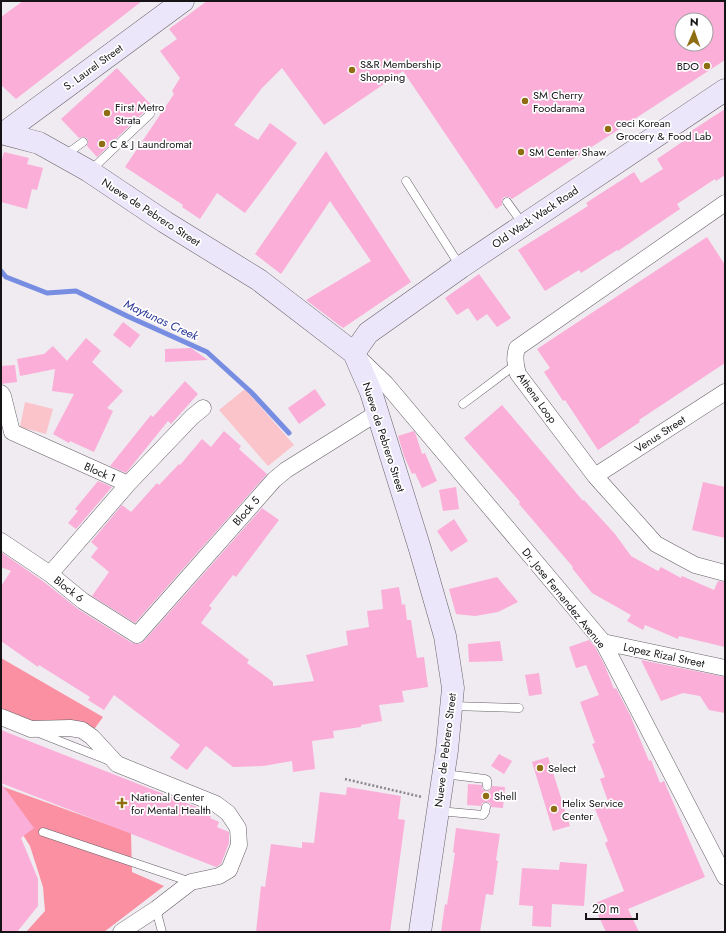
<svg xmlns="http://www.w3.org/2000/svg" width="726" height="933" viewBox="0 0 726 933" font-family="Jost,sans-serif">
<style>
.green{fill:#fbc4ca}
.forest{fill:#fa90a1}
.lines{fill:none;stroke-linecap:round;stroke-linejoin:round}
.stream{stroke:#768de1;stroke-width:5}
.building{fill:#fbaed8;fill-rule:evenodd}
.lane-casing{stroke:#666167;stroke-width:9}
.street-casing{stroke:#666167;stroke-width:17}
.secondary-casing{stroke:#666167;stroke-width:23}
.path{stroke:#8b878c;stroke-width:2.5;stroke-dasharray:2 2;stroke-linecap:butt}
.lane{stroke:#fff;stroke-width:8}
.street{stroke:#fff;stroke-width:16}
.secondary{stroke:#ece6fb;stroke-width:22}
.poi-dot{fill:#8f6d12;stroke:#fff;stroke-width:1.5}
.labels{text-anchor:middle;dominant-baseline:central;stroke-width:3.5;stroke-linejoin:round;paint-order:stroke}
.poi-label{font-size:11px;fill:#151316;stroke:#fff;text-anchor:start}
.street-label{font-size:11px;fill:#151316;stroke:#fff}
.water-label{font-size:12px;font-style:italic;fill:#293597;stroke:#fff}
</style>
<rect width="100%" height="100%" fill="#f0eaf1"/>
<path class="green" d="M245 389 294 445 268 466 219 410Z
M25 402 53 409 46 434 20 427Z"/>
<path class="forest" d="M1 658 103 717 95 728 33 726 1 717Z
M1 786 131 833 132 872 164 886 104 932H26L45 911 43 887 30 846 1 800Z"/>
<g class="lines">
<path class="stream" d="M1 271 6 277 47 293 76 291 127 316 207 352 251 392 289 433"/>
</g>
<path class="building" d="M23 1H142L16 99 1 85V17Z
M207 1H725V60L512 199 509 197H504L502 200V205L496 209 403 71 324 125 282 68 262 88 234 125 258 140 270 123 297 143 245 213 217 193 200 219 182 207 183 205 125 167 174 94 172 91 180 78 160 51 177 39 169 29ZM682 20H706V44H682Z
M117 68 153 107 146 110 97 157 87 146 88 142 87 138 83 137 79 138 61 119Z
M725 109V175L716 181 715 179 677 204 680 209 618 251 617 250 581 273 579 270 545 291 518 250 588 206 586 203 634 172 641 183 663 169 657 159 688 138 685 135Z
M326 151 411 282 343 328 306 300 371 261 330 201 281 274 255 254Z
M4 152 29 158 27 164 43 168 37 190 32 189 27 209 1 202V163Z
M707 237 725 265V363L639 420 640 422 598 450 565 400 563 401 544 372 550 368 537 349Z
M479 274 511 318 497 327 487 314 477 321 468 308 457 315 445 298Z
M123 322 140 335 130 348 113 335Z
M86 338 101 351 92 362 123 391 107 408 113 411 94 452 70 441 69 443 53 434 74 394 52 391 55 369 20 376 17 359 44 354 53 346 67 361Z
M191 348 208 360 165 362V349Z
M15 365 17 382 1 384V366Z
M185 381 198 394 171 424 168 421 126 473 110 466 151 415 153 417Z
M315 389 326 405 299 424 288 408Z
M502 405 583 501 584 500 615 534 631 556 658 571 661 567 681 578 682 576 714 590 718 581 725 582V647L679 636 678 639 645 625 643 630 627 621 631 615 592 593 572 568 573 567 519 504 520 502 464 438Z
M224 431 241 446 239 449 267 474 135 623 92 596 109 572 91 557 98 548 91 542 122 505 131 512 157 483 159 485 179 464 180 465 202 439 211 447Z
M414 431 416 435 422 454 425 453 437 481 422 488 415 473 412 474 404 456 398 436Z
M98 481 112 487 76 529 68 523 78 511 75 509Z
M703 482 725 487V538L692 530Z
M456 487 459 509 443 511 439 490Z
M262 508 279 520 236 577 233 575 209 606 212 608 201 623 249 660 247 663 273 682V686L314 681 306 655 348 645 346 631 369 627 367 611 383 609 381 590 399 587 402 605 405 604 407 620H411L417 658 424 657 428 687 402 691 404 702 379 705 382 721 361 725V727L333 731 334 738 312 741 315 769 293 772 292 761 263 766 233 767 206 746 187 770 170 758 180 745 114 695 104 710 88 700 90 697 39 665 38 667 1 641V586L11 571 1 567V552L44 582 78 609 132 643 140 644 144 641Z
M454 519 468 541 451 552 437 531Z
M497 577 518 602 498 612 475 616 456 614 449 589Z
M589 640 595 647 605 666 614 689 616 688 630 715 649 761 651 760 660 783 664 781 705 877 628 909 639 932H606L593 904 624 891 605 843 608 841 595 809 609 804 600 779 605 777 592 744 595 743 580 702 599 695 586 665 576 668 569 647Z
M500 641 503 661 469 662 468 644Z
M641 660 725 677V713L709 710 700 696 683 693 661 701Z
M539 673 542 694 529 696 525 675Z
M1 730 212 813 210 818 219 822 217 827 229 832V843L221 864 216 867 1 783Z
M499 754 512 761 504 774 491 766Z
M548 757 570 826 553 831 532 762Z
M1 783 34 828 21 838 38 879V906L17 932H1Z
M468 784 482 785V789L487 791H490L492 786 505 787 503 808 491 807 490 803 487 802 482 803 481 806 467 805Z
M347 787 401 796 398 819 405 820 390 932H256L261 886 265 887 271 844 302 848V842L314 843 320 792 346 795Z
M456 828 500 834 496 860 498 861 493 895 486 894 480 932H441L445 904 447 905 455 853 453 852Z
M560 862 587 864 584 906 552 904 551 927 532 926 533 906 519 905 522 868 559 870Z"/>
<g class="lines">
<defs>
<path id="lane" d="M64 156 83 142
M90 171 150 114
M406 181 460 266
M507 202 523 224
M463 404 515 365
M452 706 519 708
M39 733 110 761
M444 774 485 779 487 780V786
M439 811 483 815 485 812 486 807
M43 832 191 882
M156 909 162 932"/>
<path id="street" d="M725 203 517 348C514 357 515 364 518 374L595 476 656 544 695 565 725 573
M360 359 386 384 603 642 725 877
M1 393 3 396 12 432 128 484 192 417 203 408
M595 476 725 392
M1 541 50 574 83 601 137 635 274 480 286 470 377 413
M50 574 128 484
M603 642 725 668
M1 717 31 729 70 728 82 730 92 737 117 764 216 804 228 813 238 828 239 845 229 870 219 876 191 882 156 909 121 932"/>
<path id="secondary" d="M1 133 39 143 89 171 165 222 259 280 354 353 371 392 420 549 445 636 453 688 447 750 420 932
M4 133 183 1
M354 353 368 333 461 267 725 90"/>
</defs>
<use href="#lane" class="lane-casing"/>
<use href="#street" class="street-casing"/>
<use href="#secondary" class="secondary-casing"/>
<path class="path" d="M345 779 422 797"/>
<use href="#lane" class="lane"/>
<use href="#street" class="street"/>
<use href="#secondary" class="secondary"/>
</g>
<g class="poi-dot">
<circle cx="707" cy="66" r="4"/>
<circle cx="352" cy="70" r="4"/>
<circle cx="525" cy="101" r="4"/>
<circle cx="107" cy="113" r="4"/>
<circle cx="608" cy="129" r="4"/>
<circle cx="102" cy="144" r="4"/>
<circle cx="521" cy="152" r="4"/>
<circle cx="540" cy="768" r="4"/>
<circle cx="486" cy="796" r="4"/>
<path d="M120 797h4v4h4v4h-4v4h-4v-4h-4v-4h4z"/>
<circle cx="554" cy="809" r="4"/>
</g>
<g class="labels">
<g class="poi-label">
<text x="360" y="64">S&amp;R Membership<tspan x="360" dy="13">Shopping</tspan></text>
<text x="699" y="66" text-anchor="end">BDO</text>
<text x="533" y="95">SM Cherry<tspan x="533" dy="13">Foodarama</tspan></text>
<text x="115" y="107">First Metro<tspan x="115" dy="13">Strata</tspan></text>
<text x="616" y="123">ceci Korean<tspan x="616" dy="13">Grocery &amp; Food Lab</tspan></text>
<text x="110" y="144">C &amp; J Laundromat</text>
<text x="529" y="152">SM Center Shaw</text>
<text x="548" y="768">Select</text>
<text x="494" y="796">Shell</text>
<text x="131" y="797">National Center<tspan x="131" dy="13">for Mental Health</tspan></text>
<text x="562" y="803">Helix Service<tspan x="562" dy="13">Center</tspan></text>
</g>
<g class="street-label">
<text transform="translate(93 67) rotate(-36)">S. Laurel Street</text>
<text transform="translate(151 212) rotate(33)">Nueve de Pebrero Street</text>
<text transform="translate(535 217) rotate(-34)">Old Wack Wack Road</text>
<text transform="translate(537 398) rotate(54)">Athena Loop</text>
<text transform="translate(660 434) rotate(-33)">Venus Street</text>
<text transform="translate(384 437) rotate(72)">Nueve de Pebrero Street</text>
<text transform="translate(100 472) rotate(24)">Block 1</text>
<text transform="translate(246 511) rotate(-49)">Block 5</text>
<text transform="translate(69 589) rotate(38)">Block 6</text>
<text transform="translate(564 598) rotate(51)">Dr. Jose Fernandez Avenue</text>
<text transform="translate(664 655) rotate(12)">Lopez Rizal Street</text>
<text transform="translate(445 750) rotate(-83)">Nueve de Pebrero Street</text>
</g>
<g class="water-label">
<text transform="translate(161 320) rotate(25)">Maytunas Creek</text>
</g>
</g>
<rect width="726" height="933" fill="none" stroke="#151316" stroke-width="4"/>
<g transform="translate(694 32) rotate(2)"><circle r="19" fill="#ffffff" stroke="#a1a1a2"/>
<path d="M0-3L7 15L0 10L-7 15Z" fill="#8f6d12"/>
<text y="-6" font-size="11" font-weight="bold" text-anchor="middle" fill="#151316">N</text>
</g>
<path d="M586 913v6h51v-6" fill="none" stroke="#151316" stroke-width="2"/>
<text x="592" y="913" font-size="12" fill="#151316" stroke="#ffffff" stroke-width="3" paint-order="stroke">20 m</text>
</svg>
